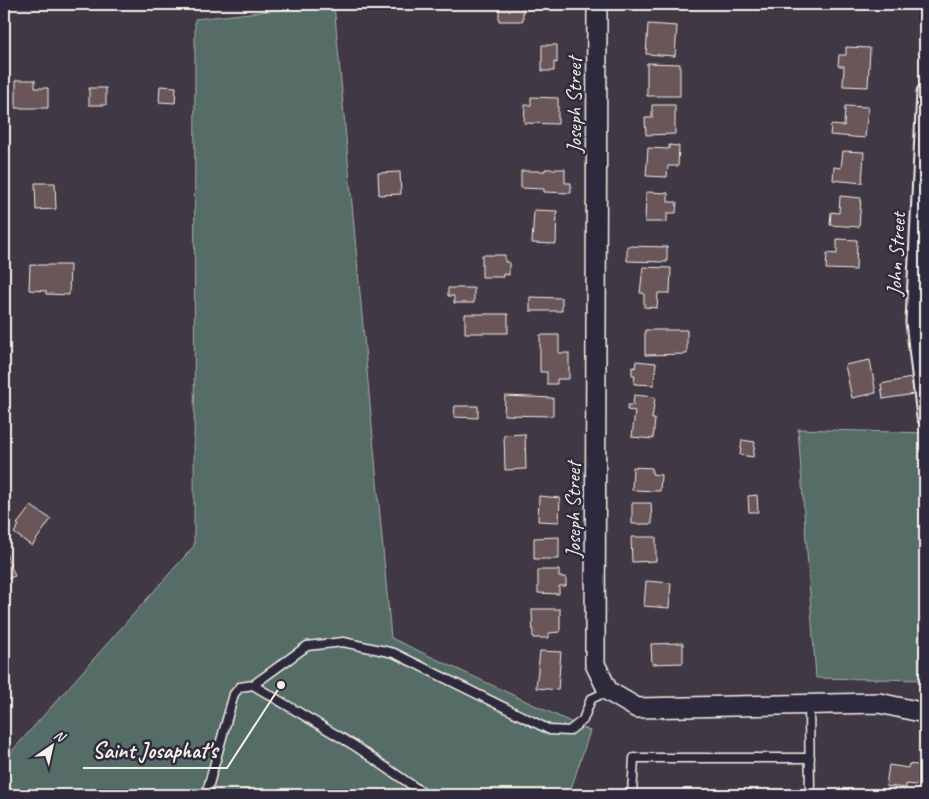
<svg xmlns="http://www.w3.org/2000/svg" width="929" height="799" viewBox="0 0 929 799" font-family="Caveat,sans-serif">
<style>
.green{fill:#576c66;stroke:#a6aea7}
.building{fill:#6a5758;stroke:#f4f1e8}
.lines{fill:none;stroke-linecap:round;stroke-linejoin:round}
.service-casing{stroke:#f4f1e8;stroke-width:11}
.minor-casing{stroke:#f4f1e8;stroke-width:19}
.tertiary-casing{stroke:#f4f1e8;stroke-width:22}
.service{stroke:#2f2a3d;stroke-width:8}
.minor{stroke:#2f2a3d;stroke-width:15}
.tertiary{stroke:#2f2a3d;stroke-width:19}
.labels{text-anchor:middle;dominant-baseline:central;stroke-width:5;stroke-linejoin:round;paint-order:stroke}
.street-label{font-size:21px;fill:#f4f1e8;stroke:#2f2a3d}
.leader{fill:none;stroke:#f4f1e8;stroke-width:2}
.callout-dot{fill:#f4f1e8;stroke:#2f2a3d;stroke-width:2}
.callout-label{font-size:22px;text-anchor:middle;font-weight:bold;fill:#f4f1e8;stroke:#2f2a3d;stroke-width:5;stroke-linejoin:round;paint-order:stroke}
</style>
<rect width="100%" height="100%" fill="#413845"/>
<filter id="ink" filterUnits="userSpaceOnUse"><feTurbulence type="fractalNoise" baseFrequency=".02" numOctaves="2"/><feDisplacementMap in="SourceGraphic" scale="10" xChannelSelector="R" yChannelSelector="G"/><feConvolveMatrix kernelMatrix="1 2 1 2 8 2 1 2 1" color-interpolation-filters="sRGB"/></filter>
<g filter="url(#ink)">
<path class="green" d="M334 4 391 638 590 731 569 795H4V760L194 546 195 19Z
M798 429 925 433V680L816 678Z"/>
<path class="building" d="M499 4H523V21H499Z
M649 4H678V10L649 9Z
M648 24 677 26 675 56 646 54Z
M542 45H557V63L554 62V71H542Z
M846 47 870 48 868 87 843 86 844 66H838L839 55H846Z
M647 63 680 64V96H647Z
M16 80H35V88H48V108H16Z
M160 86 176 87 175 103 159 102Z
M89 88H106V105H89Z
M531 97 558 98V124L524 123 525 105H531Z
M652 105H675V134L646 135 645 118H652Z
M845 106 868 107 865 138 830 135 831 125 844 126Z
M669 145 679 146 678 166H668L667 177 646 176 648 148 669 149Z
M843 151 864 152 862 183 833 180 834 167 841 168Z
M545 169H565V183H571V193L544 192V189L521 188V171H545Z
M400 172 401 194 379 195 378 173Z
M35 183H55L56 209 36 210Z
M646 192 668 193V202H677L676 213H667V222H645Z
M840 196 861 198 859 227 830 225 831 212 839 213Z
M534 210 557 211 556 244 532 243Z
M837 239 857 240 856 270 826 269 827 253 837 254Z
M627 246 667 247V262L627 261Z
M482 255H505V262H509V275L503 274V277H482Z
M30 265H70L69 295 46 294V291L29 290Z
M643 267 671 268 670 293H658L657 308 644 307V293H640Z
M448 288H474V303H454V296H448Z
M530 297 562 298V311H530Z
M465 314H508V333H465Z
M645 330H687V354L645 355Z
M540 335H559V353H569V379H557V384H547V372H540Z
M870 360 876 393 852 398 845 365Z
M636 361 656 363 654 385 634 384 635 375H632V367L635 368Z
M911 378 914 394 883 399 881 384Z
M634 395 655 397 652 419H655L653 439 632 437 635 411 627 410 628 405H633Z
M505 396 553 398V416L504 415Z
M455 406H478V418L454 417Z
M525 434 526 469 505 470 504 435Z
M742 440 755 442 753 457 740 455Z
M633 467 652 468V474L661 475 660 491 632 490Z
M757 495 758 512H749L748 496Z
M539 496 560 498 559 522 538 521Z
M632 503H651L652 524H632Z
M31 506 51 519 32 546 14 533 19 525 17 524Z
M559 537V559H534V538Z
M631 537H656V561L632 562Z
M6 554 15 576 4 580V555Z
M538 570H559V577H566V586H559V594L538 593Z
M646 581 671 583 669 608 644 606Z
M532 609H560V632L549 633V638H533Z
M683 643V663L652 664 651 644Z
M540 651 561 652 558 690 536 688Z
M909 764 925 766V786L906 784V788L886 786 889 765 908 768Z
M881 790 912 793V795H881Z"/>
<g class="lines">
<defs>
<path id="service" d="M253 685 355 746 426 795
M809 705 810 795
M206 795 234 694 240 687 253 685 307 646 343 642 394 653 550 730 569 731 583 720 591 699 608 691
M632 795 634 758H810"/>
<path id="minor" d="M925 92 914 322 925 417"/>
<path id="tertiary" d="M597 4 595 664 608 691 637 708 879 703 925 713"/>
</defs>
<use href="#service" class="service-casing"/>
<use href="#minor" class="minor-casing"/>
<use href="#tertiary" class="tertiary-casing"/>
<use href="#service" class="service"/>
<use href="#minor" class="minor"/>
<use href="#tertiary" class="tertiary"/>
</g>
</g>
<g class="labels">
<g class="street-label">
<text transform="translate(574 105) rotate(-90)">Joseph Street</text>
<text transform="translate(896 254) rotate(-87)">John Street</text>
<text transform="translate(573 510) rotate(-90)">Joseph Street</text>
</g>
</g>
<path class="leader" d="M281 685L227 768H83"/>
<circle class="callout-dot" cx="281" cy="685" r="5"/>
<g class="callout-label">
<text x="155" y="758">Saint Josaphat's</text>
</g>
<rect width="929" height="799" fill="none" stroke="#2f2a3d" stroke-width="20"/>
<rect x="10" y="10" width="909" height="779" fill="none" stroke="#f4f1e8" stroke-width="2" filter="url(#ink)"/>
<g transform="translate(52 746) rotate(34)" stroke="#2f2a3d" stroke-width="4" paint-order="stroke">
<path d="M0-4L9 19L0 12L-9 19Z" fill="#f4f1e8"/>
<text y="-8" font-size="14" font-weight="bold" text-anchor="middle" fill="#f4f1e8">N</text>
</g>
</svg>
